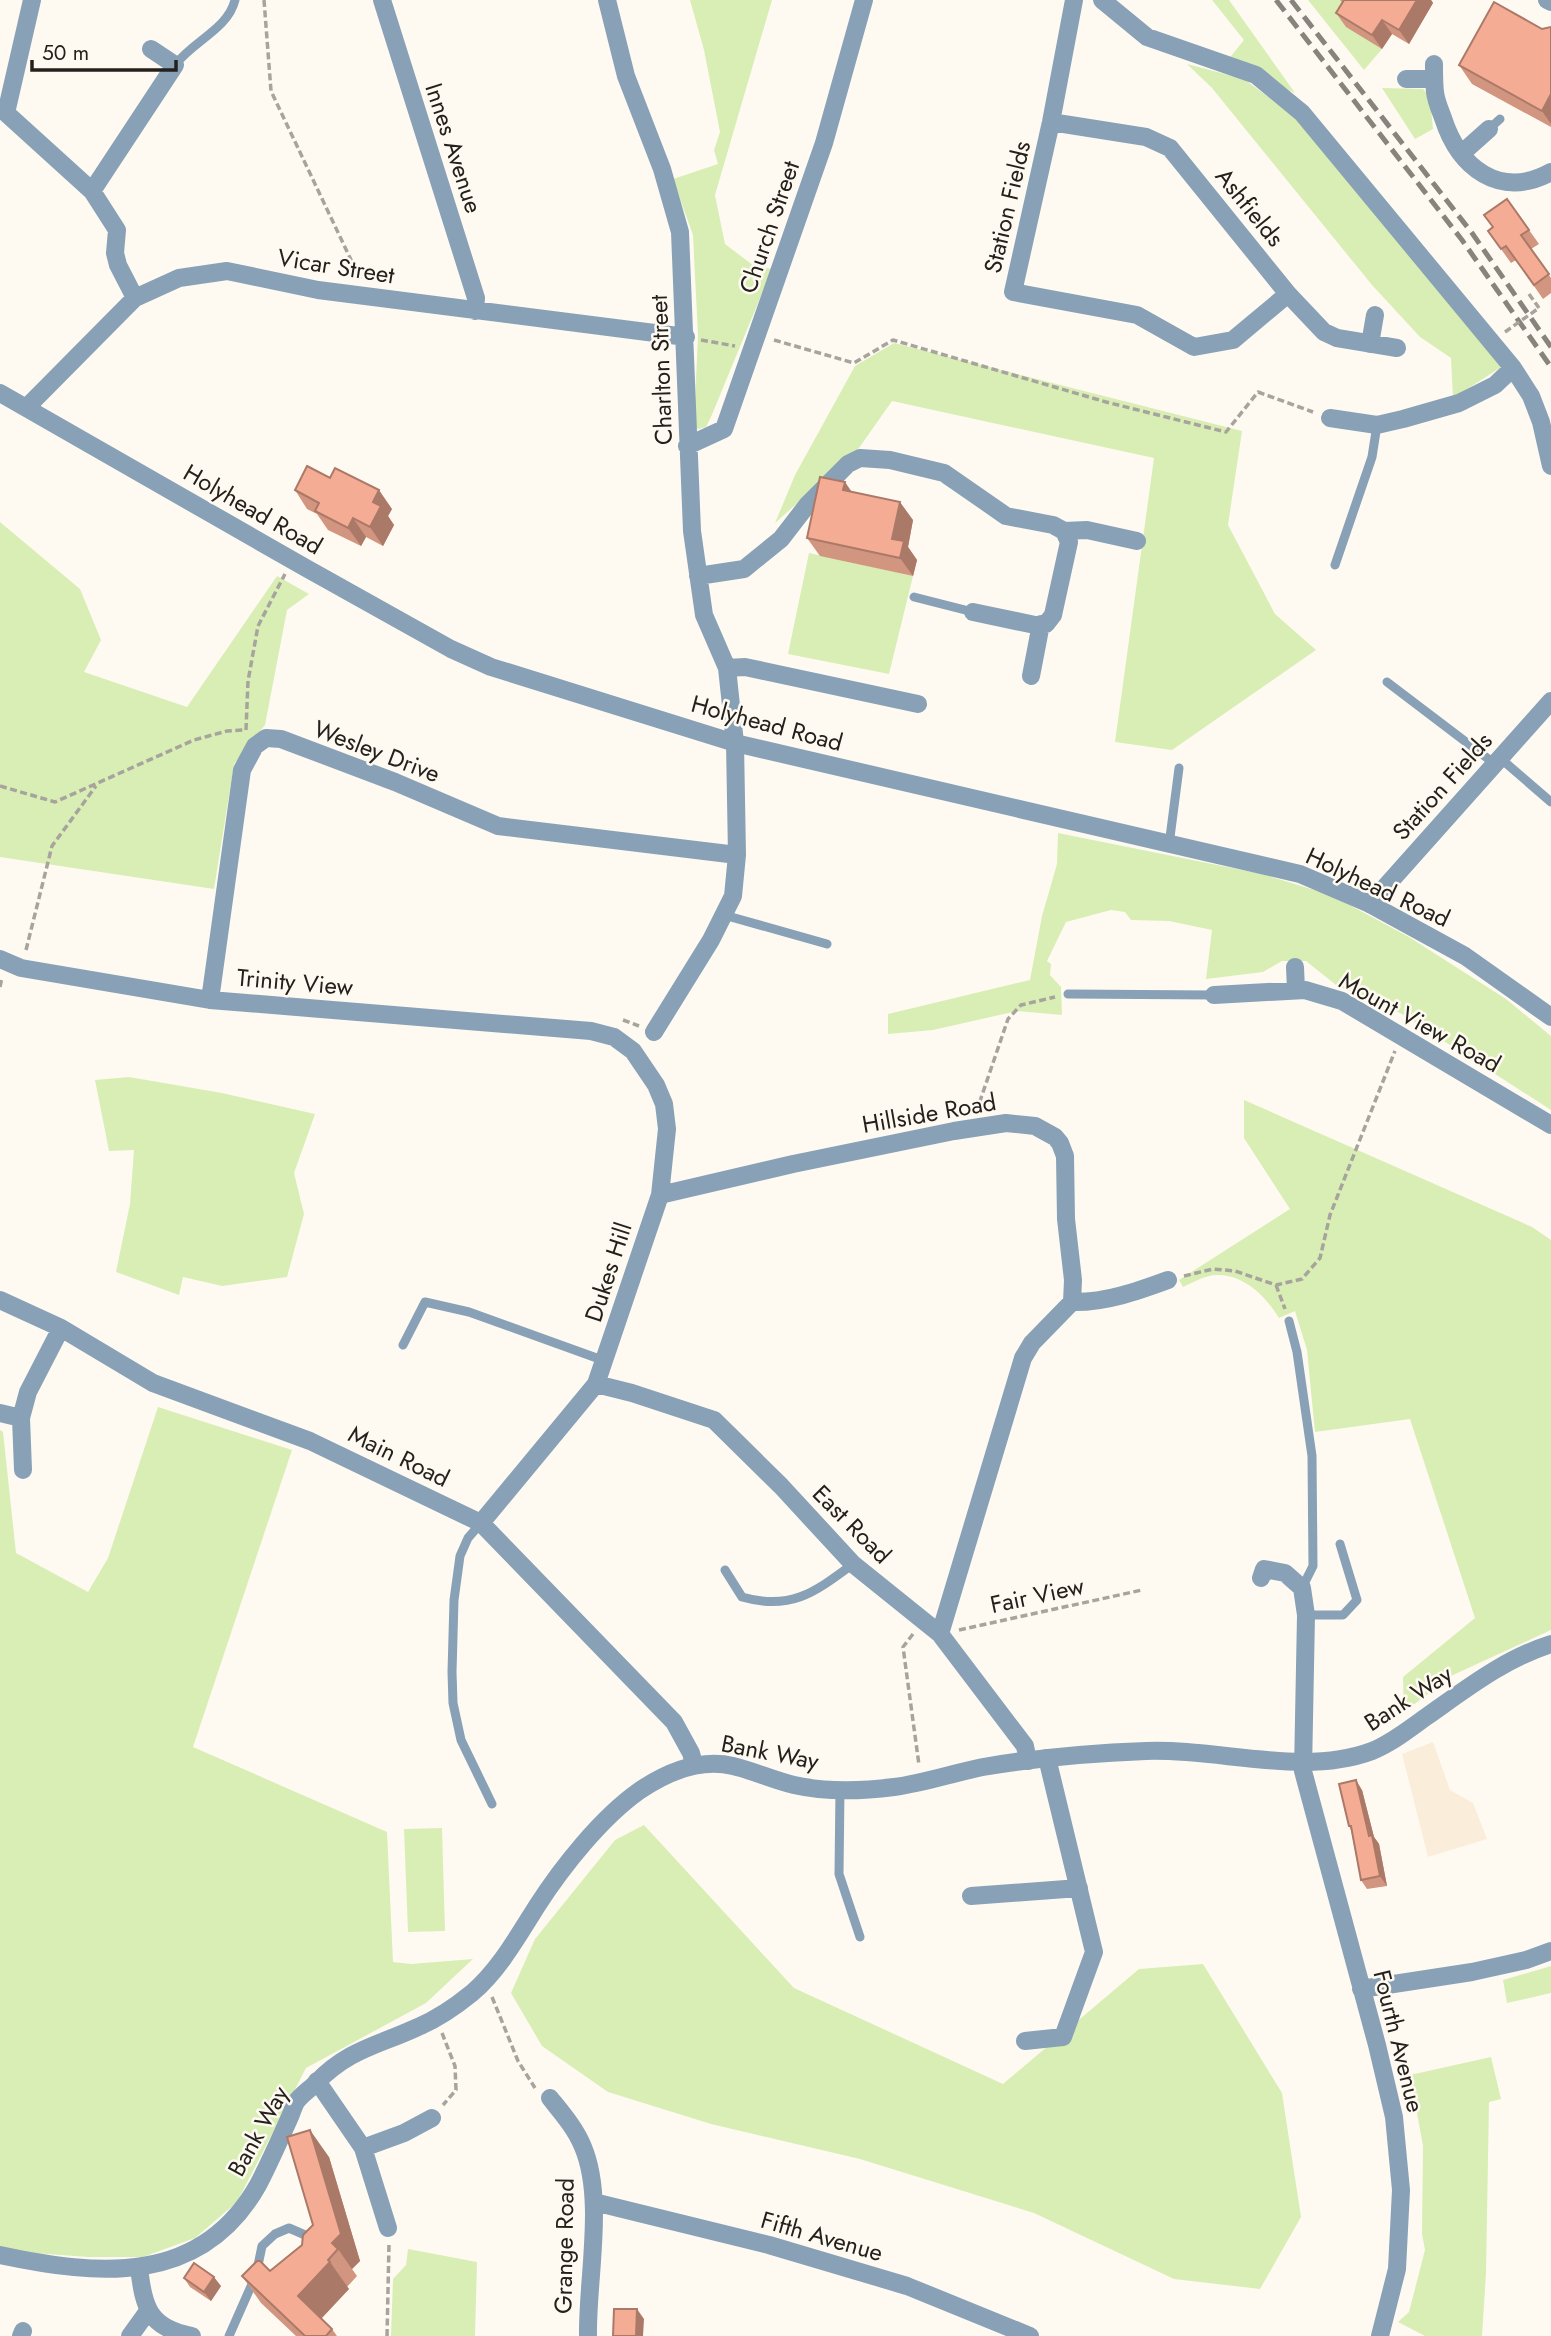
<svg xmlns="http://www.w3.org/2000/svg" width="1551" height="2336" viewBox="0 0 1551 2336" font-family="Jost,sans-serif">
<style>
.built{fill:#faeeda}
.green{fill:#d9eeb4}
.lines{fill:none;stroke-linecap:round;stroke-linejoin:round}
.path{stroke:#a7a49d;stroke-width:3.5;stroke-dasharray:7 3.5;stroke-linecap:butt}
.service{stroke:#88a1b6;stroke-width:9}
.minor{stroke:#88a1b6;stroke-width:18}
.tertiary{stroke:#88a1b6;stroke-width:18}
.rail{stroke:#87837d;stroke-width:5;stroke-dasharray:14 7;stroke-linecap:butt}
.path-bridge{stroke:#a7a49d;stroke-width:3.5;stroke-dasharray:7 3.5;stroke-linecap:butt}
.wall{fill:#d2957f}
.shaded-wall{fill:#ab7968}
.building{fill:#f4ad94;stroke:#ab7968;stroke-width:2}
.labels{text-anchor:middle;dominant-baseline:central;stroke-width:5;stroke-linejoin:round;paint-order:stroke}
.street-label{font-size:24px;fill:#24211c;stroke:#fefaf2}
</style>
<rect width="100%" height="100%" fill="#fefaf2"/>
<path class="built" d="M1433 1742 1450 1790 1473 1803 1487 1839 1428 1857 1402 1754Z"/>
<path class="green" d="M690 0H772L715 195 725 244 754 266 772 269 711 417 706 427 698 429 694 425 698 335 693 235 673 179 718 164 714 150 720 132 704 50Z
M1212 0H1229L1295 93 1227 61 1244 40Z
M1308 0H1342L1356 10 1382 49 1364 70Z
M1187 64 1244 79 1298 119 1503 366 1453 398 1451 358 1420 337 1372 285 1212 88Z
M1382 88 1423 89 1430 97 1433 129 1415 139Z
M894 343 1242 431 1228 525 1275 614 1316 650 1172 750 1115 742 1154 458 892 401 859 448 775 523 795 475 855 366Z
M0 522 80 589 101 640 84 672 187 707 277 576 309 594 287 610 265 725 234 764 214 889 0 857Z
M809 553 913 576 889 674 788 654Z
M1058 833 1262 874 1331 895 1409 937 1506 999 1551 1036V1110L1402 1014 1336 985 1306 961H1282L1263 972 1206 979 1212 930 1169 921 1131 920 1125 912 1111 910 1066 922 1047 961 1051 964 1050 975 1061 987 1062 1015 1017 1011 933 1030 888 1034V1014L1030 980 1042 916 1057 864Z
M129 1077 222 1093 315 1114 294 1173 304 1214 287 1277 222 1286 183 1277 179 1295 116 1272 130 1204 134 1150 109 1151 95 1080Z
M1244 1100 1532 1227 1551 1240V1630L1453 1675 1404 1712 1403 1677 1475 1618 1410 1419 1315 1432 1307 1350 1295 1311 1279 1318C1266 1297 1246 1276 1219 1275 1208 1274 1193 1282 1183 1287L1179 1280 1290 1209 1244 1138Z
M158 1407 292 1450 193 1747 387 1832 393 1962 411 1964 473 1959 426 2003 306 2068 237 2202 195 2238 143 2257H88L7 2251 0 2249V1430L3 1432 16 1553 88 1592 108 1558Z
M644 1825 794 1988 1003 2084 1139 1969 1203 1964 1282 2093 1301 2217 1260 2289 1174 2279 1034 2213 860 2159 711 2124 608 2092 542 2046 511 1993 535 1939 615 1840Z
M442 1828 445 1931 408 1932 404 1829Z
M1551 1966V1993L1507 2003 1503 1980Z
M1491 2057 1501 2099 1489 2102 1486 2273 1482 2336H1425L1398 2322 1409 2312 1425 2250 1422 2234 1423 2146 1410 2075Z
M408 2249 477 2262 475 2336H391L393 2279 406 2265Z"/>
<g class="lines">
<path class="path" d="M264 0 271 91 360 279
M1529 294 1539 308
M701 340 735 346
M774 340 854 363 893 340 1106 402 1226 432 1258 392 1313 412
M246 730 248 681 258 626 285 574
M0 786 55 802 194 740 227 731 244 730
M26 950 52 846 96 786
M0 987 2 977
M623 1020 639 1026
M972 1110 980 1101 1008 1019 1021 1005 1055 997
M1184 1276 1213 1269 1235 1271 1276 1285 1302 1279 1320 1258 1330 1215 1395 1051
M1276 1285 1285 1309
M959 1630 1142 1590
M913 1634 903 1647 919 1765
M492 1997 518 2061 535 2088
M442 2033 455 2066 456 2090 443 2105
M387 2336 389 2244"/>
<path class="service" d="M175 65C193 41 228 29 235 0
M1489 129 1500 119
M1335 565 1372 457 1377 425
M914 597 973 612
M1387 682 1495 764
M1500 758 1551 802
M1169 845 1179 768
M724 915 827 944
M1068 994 1214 995
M1289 1321 1297 1352 1312 1456 1313 1566 1302 1588
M403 1345 425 1302 469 1312 605 1361
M481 1523 468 1538 460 1556 454 1600 452 1672 453 1703 461 1740 492 1804
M725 1570 742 1597C791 1611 815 1592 853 1564
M1306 1615H1343L1357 1600 1340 1544
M840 1789 839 1874 860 1937
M229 2336 256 2275 262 2246 275 2234 289 2228 312 2238 313 2241"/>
<path class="minor" d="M382 0 476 298 475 311
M607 0 626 76 662 169 680 232 692 531 704 615 727 668 735 743 737 855 733 896 711 940 654 1032
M1074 0 1051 122 1013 292 1137 315 1194 347 1233 340 1288 294
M1102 0 1147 37 1256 75 1302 113 1513 368 1531 396 1541 422 1551 466
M1434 64C1434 73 1434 83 1435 92 1436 101 1440 110 1443 118 1459 168 1500 200 1551 172
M1406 79H1434
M0 109 6 113 32 0
M6 113 92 191 175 65 151 49
M1051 122 1146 137 1170 148 1288 294 1324 332 1337 338 1397 348
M1461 154 1489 129
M92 191 117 230 115 253 118 265 135 298
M1370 344 1375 315
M27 407 135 298 179 278 227 271 318 290 686 337
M1330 418 1377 425 1403 419 1459 403 1495 385 1513 368
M687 446 724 429 824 143 864 0
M1064 531 1087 530 1137 541
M698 576 744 569 781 539 808 504 848 464 860 458 890 460 944 473 1006 516 1053 525 1064 531 1069 542 1053 615 1046 624 1035 625 973 612
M727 668 745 667 918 704
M1031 676 1041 624
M1370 904 1551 701
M0 959 21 968 210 1000 591 1031 614 1037 633 1051 656 1085 664 1104 667 1129 660 1195 596 1384 481 1523
M1295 967 1296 990
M1214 995 1305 990 1342 1001 1551 1125
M210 1000 242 770 255 746 266 738 281 739 395 782 498 826 737 855
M660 1195 793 1164 954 1131 1006 1123 1035 1126 1055 1137 1060 1143 1065 1156 1066 1219 1073 1280 1072 1302 1032 1343 1023 1358 940 1634
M0 1300 61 1328 153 1383 310 1441 481 1523 674 1722 691 1753 694 1764
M1072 1302C1105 1303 1138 1291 1168 1280
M596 1384 632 1393 714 1420 781 1486 853 1564 940 1634 1025 1746 1028 1761
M0 1413 21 1418
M23 1470 21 1418 28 1392 61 1328
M1261 1578 1264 1569 1285 1573 1302 1588 1306 1615 1303 1771 1377 2045 1394 2117 1401 2190 1397 2269 1380 2336
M971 1896 1079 1888
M1361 1989 1472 1972 1526 1960 1551 1951
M1025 2041 1063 2037 1094 1952 1047 1758
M317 2081 363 2148 388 2228
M550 2098C562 2113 576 2129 583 2147 605 2199 587 2279 588 2336
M363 2148 404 2133 432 2118
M594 2202 769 2245 907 2286 1030 2336
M139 2268C144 2308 149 2328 192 2336
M21 2336 23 2331
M130 2336 148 2311"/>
<path class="tertiary" d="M1547 0 1551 2
M0 393 306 568 451 649 491 667 735 743 1300 874 1370 904 1465 956 1551 1017
M0 2255C99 2276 201 2286 258 2185 269 2164 279 2141 289 2119 292 2113 293 2107 296 2102 301 2095 310 2089 316 2083 349 2049 377 2046 418 2027 437 2019 456 2006 472 1993 499 1970 518 1936 537 1906 562 1867 601 1818 639 1791 667 1772 699 1758 733 1766 754 1771 773 1780 794 1785 825 1792 863 1791 894 1787 924 1783 953 1773 983 1767 1036 1758 1091 1753 1146 1751 1218 1748 1303 1777 1372 1751 1392 1743 1409 1729 1426 1717 1466 1689 1504 1659 1551 1644"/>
<path class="rail" d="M1276 0 1462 240 1551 367
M1291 0 1472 233 1551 347"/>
<path class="path-bridge" d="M1505 332 1539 308"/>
</g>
<path class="wall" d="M1340 0H1431L1433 3 1409 44 1392 34 1382 49 1346 27 1336 13 1342 2Z
M1551 27V127L1472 84 1459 65 1542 29Z
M1507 199 1539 244 1531 249 1551 278V293L1543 299 1516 260 1511 263 1488 231 1493 227Z
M295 490 392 509 388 516 394 525 383 546 366 537 361 546 328 530 317 514 307 509Z
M851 491 913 520 908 547 917 560 913 576 820 556 807 538Z
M1362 1790 1374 1837 1379 1844 1387 1886 1367 1889 1361 1880 1351 1830 1349 1826Z
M329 2157 360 2261 352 2269 357 2276 347 2287 349 2289 321 2319 332 2329 337 2336H296L261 2303 242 2276 270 2271 302 2245 313 2225Z
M184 2278 221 2286 211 2301 190 2287Z"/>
<path class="shaded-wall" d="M1417 0H1431L1433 3 1409 44 1399 30Z
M1382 20 1392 34 1382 49 1372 35Z
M1551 94V124L1542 111Z
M845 482 858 501 843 490Z
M379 490 392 509 388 516 394 525 383 546 370 527 373 502Z
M900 502 913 520 908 547 917 560 913 576 900 558 892 539Z
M353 518 366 537 361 546 348 528Z
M1356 1780 1362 1790 1374 1837 1379 1844 1387 1886 1380 1876Z
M310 2130 329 2157 360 2261 352 2269 338 2249 332 2243Z
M330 2262 349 2289 317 2323 298 2296Z
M214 2277 221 2286 211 2301 204 2292Z
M637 2309 644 2319 643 2336H636Z"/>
<path class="building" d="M1344 0H1417L1399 30 1382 20 1372 35 1336 13Z
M1494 2 1542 29 1551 27V94L1542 111 1459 65Z
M1507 199 1529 230 1521 235 1549 274 1534 285 1506 246 1501 249 1488 231 1493 227 1484 215Z
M307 466 330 478 335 468 379 490 373 502 381 506 370 527 353 518 348 528 315 511 319 503 295 490Z
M820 477 845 482 843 490 900 502 892 539 904 541 900 558 807 538Z
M1356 1780 1369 1836 1372 1835 1380 1876 1361 1880 1351 1826H1349L1339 1784Z
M310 2130 341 2234 332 2243 338 2249 328 2260 330 2262 298 2296 332 2329 326 2336H305L242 2276 257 2261H260L270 2271 302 2245 303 2235 313 2225 287 2137Z
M194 2263 214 2277 204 2292 184 2278Z
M614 2309H637L636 2336H613Z"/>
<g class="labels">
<g class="street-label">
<text transform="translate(454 148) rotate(72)">Innes Avenue</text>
<text transform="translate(1007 207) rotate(-77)">Station Fields</text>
<text transform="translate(1250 207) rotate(51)">Ashfields</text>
<text transform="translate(769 227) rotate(-71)">Church Street</text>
<text transform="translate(336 266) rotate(9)">Vicar Street</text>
<text transform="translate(661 370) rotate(-92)">Charlton Street</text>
<text transform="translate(253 509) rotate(30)">Holyhead Road</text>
<text transform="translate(767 723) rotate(15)">Holyhead Road</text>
<text transform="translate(377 751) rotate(21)">Wesley Drive</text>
<text transform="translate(1442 786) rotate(-48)">Station Fields</text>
<text transform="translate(1378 887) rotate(25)">Holyhead Road</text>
<text transform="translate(295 982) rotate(5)">Trinity View</text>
<text transform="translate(1420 1022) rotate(29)">Mount View Road</text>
<text transform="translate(929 1113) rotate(-10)">Hillside Road</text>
<text transform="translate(608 1272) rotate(-72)">Dukes Hill</text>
<text transform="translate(399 1456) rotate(26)">Main Road</text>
<text transform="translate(852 1524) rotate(45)">East Road</text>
<text transform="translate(1037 1595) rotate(-12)">Fair View</text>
<text transform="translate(1408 1698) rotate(-33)">Bank Way</text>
<text transform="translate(770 1752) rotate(11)">Bank Way</text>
<text transform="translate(1399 2041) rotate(76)">Fourth Avenue</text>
<text transform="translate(258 2131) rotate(-61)">Bank Way</text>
<text transform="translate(822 2236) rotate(16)">Fifth Avenue</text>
<text transform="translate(564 2246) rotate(-89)">Grange Road</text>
</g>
</g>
<path d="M32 60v10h144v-10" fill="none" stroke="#24211c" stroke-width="3.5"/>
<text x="42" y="60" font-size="21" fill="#24211c" stroke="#fefaf2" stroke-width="5" paint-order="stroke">50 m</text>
</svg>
